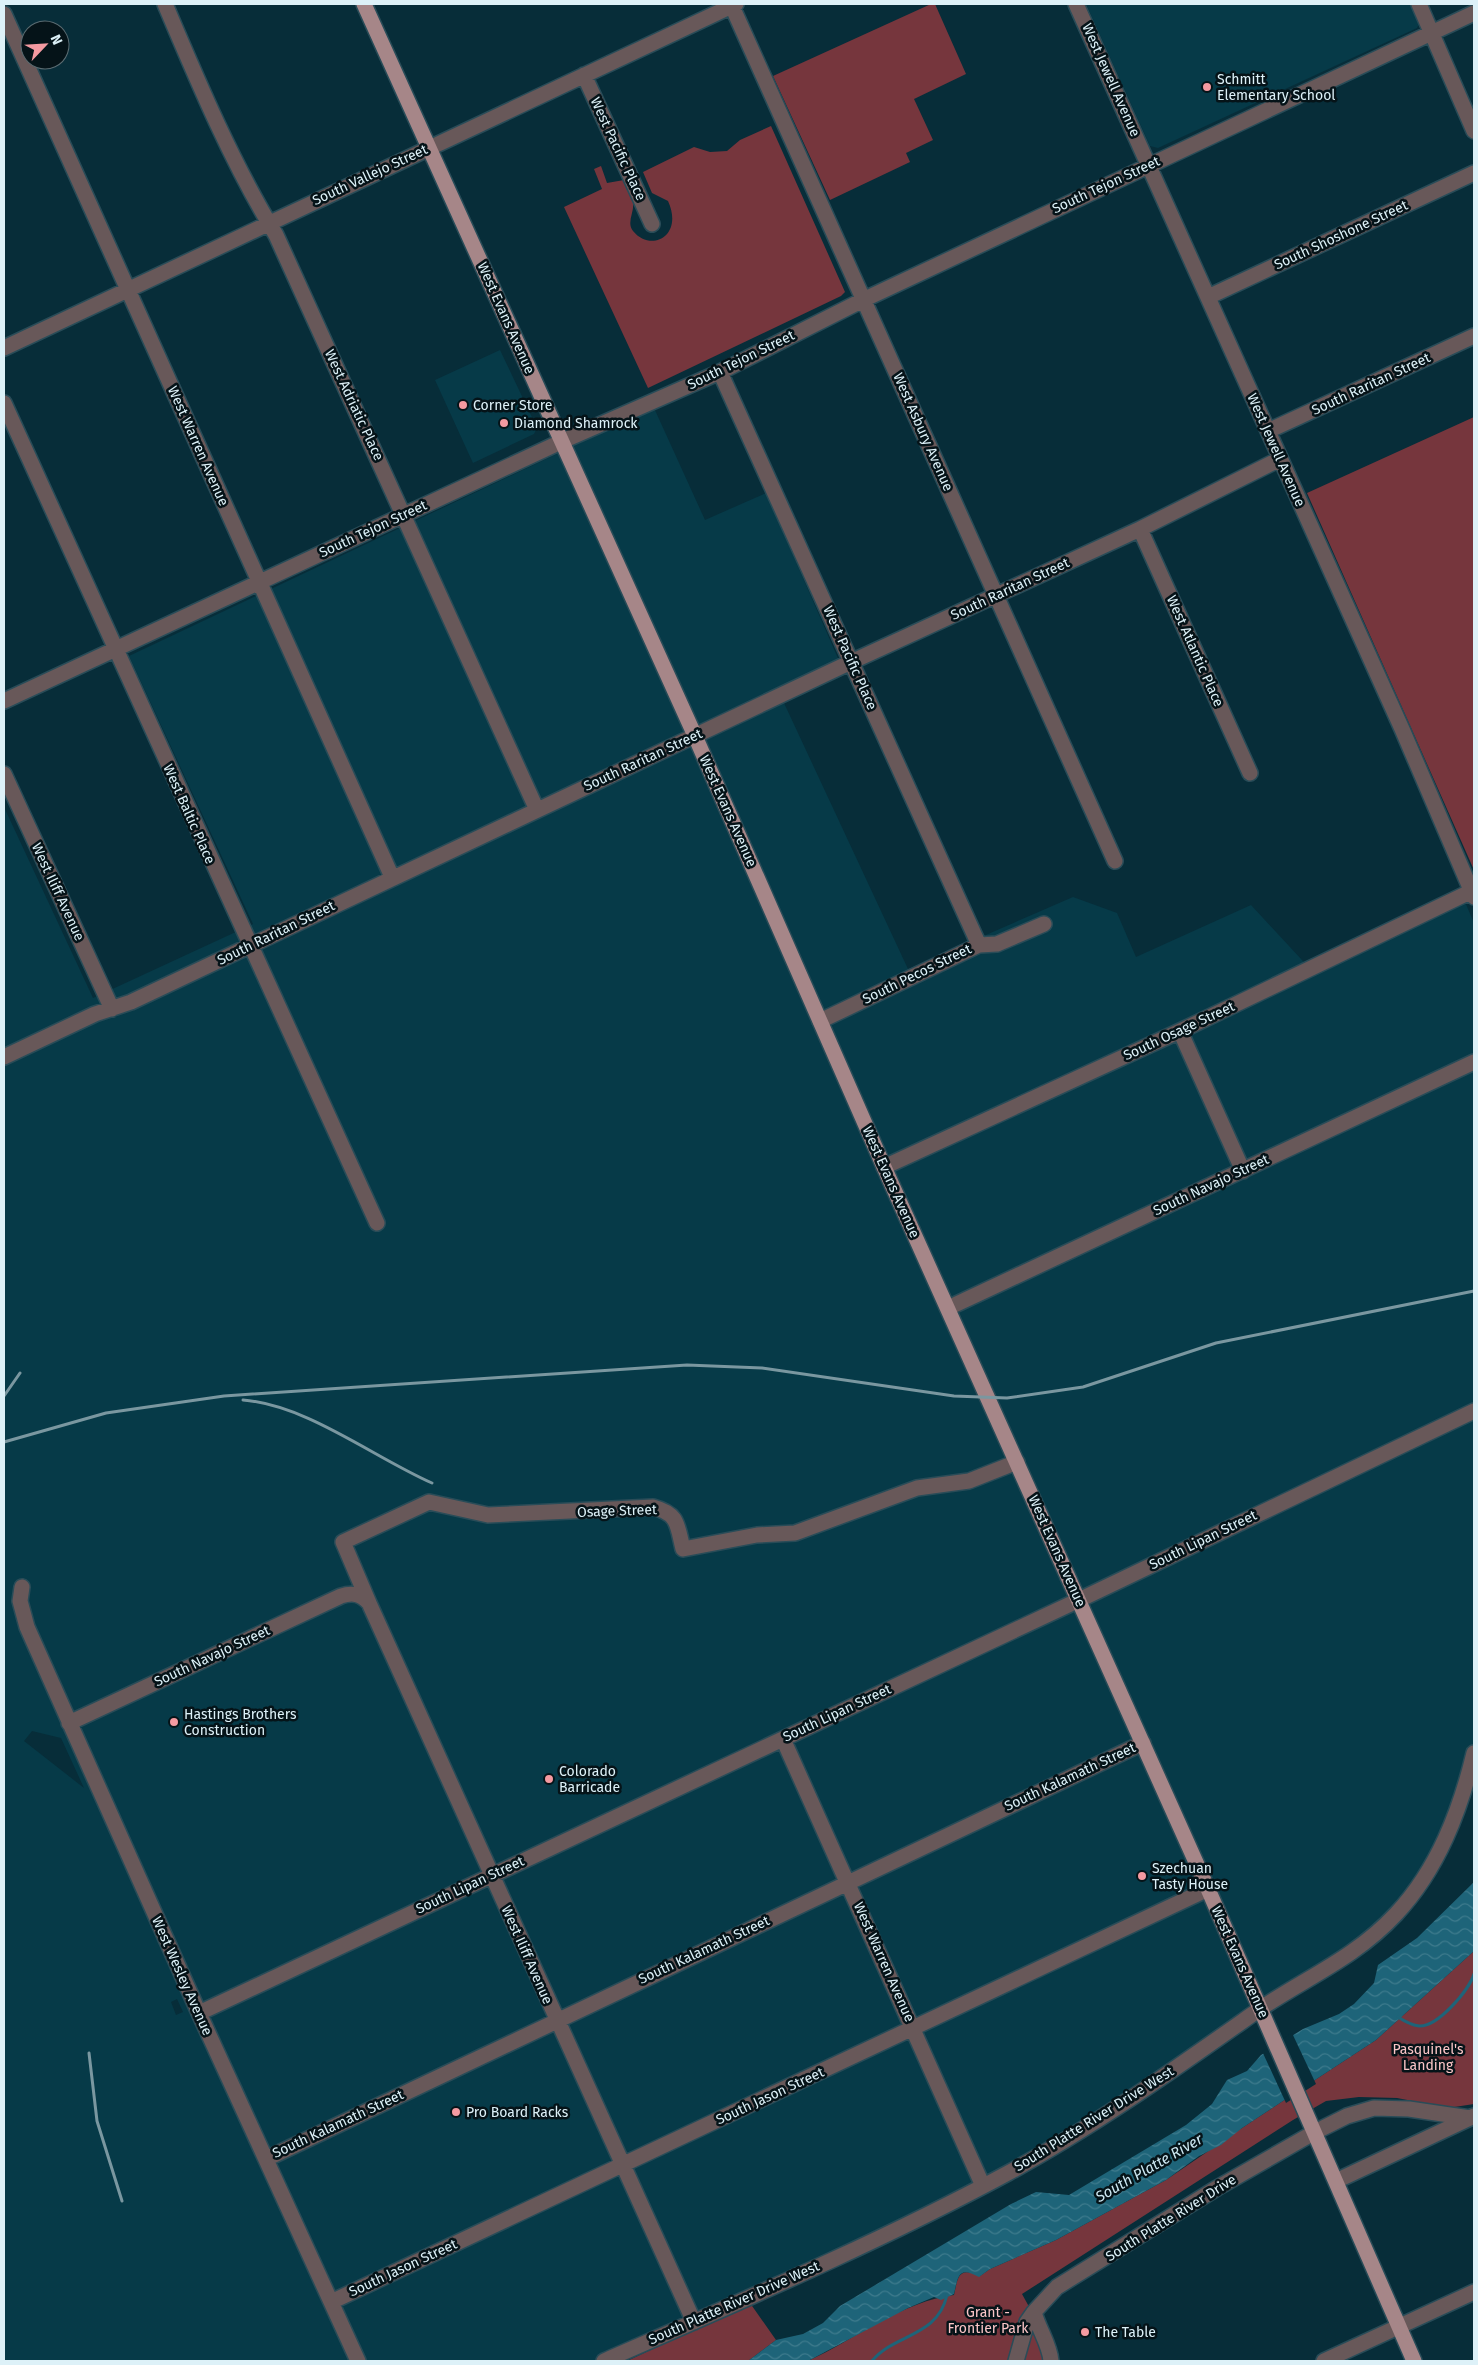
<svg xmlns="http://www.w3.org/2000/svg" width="1478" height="2365" viewBox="0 0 1478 2365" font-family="'Fira Sans',sans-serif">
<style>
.built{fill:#063a48;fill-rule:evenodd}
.green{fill:#76363d}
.water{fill:url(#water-waves)}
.pier{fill:#072d39}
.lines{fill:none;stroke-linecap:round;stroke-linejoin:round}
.stream{stroke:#1e6479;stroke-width:3}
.minor-casing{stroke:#294c58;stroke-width:18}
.major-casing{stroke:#294c58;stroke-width:18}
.minor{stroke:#685859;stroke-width:15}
.major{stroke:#a68688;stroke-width:15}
.rail{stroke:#7a97a0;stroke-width:3}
.poi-dot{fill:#f49aa1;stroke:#051318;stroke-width:2}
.labels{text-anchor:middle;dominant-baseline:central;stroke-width:5;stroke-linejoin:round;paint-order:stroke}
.poi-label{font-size:14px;fill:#ddf1f8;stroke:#051318;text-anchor:start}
.street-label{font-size:14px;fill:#ddf1f8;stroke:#051318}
.park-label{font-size:14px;fill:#fbc5c7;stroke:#051318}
.water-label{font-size:15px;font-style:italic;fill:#cde8f2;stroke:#051318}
</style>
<defs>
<pattern id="water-waves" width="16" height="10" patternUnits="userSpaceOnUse" patternTransform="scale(1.25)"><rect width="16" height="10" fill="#1e6479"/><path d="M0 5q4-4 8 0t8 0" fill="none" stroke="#3e7b8d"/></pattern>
</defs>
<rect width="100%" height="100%" fill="#072d39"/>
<path class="built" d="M1086 4H1412L1420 22 1417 28 1158 148 1150 146Z
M500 350 537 428 534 434 473 463 435 380Z
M654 408 705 520 766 493 844 672 784 703 908 969 1073 897 1117 913 1136 957 1251 905 1314 973 1465 902 1474 923V1784L1452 1844 1416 1895 1369 1944 988 2192 616 2361H4V807L93 998 253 924 129 656ZM32 1731 61 1738 84 1788 24 1741ZM177 1999 183 2012 176 2015 171 2002Z"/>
<path class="green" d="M931 4H935L966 74 914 99 933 140 906 153 910 162 830 200 773 76Z
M771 126 845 292 841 296 648 388 564 207 602 189 594 169 601 166 607 183 624 180C627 186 632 194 633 201 635 212 626 222 633 231 651 253 684 236 668 201L652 193 643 172 694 147 710 152 727 151 740 140Z
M1474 417V870L1307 493Z
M1474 1951V2104L1448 2108 1397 2098 1359 2097 1326 2101 1293 2120 1022 2294 1059 2361H808C854 2340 903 2301 954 2295 958 2277 958 2266 980 2276L990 2269 1056 2240 1166 2180 1242 2128 1376 2040Z
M750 2303 776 2340 748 2361H627Z"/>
<path class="water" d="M1474 1882V1951L1376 2040 1242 2128 1221 2145 1199 2156 1166 2180 1056 2240 990 2269 979 2277C958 2265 958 2277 954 2294L941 2300 934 2297 908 2308 808 2361H748L776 2340 803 2334 823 2323 840 2306 1011 2204 1036 2192 1069 2195 1186 2125 1212 2104 1227 2080 1247 2071 1261 2055 1303 2029 1339 2014 1354 2004 1374 1983 1378 1965 1417 1938Z"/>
<path class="pier" d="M1292 2033 1316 2084 1286 2103 1262 2051Z"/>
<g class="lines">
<path class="stream" d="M1398 2017C1404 2021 1412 2025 1419 2026 1438 2027 1469 1990 1474 1974
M872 2361C895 2333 937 2338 947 2295"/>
<defs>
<path id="minor" d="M165 4C198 82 232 163 276 235L537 810
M731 4 1115 861
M1076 4 1402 729 1474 897
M1419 4 1474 131
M4 14 392 877
M584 75 652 224
M1208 297 1474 173
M4 348 736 4
M720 372 979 945
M4 403 377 1223
M1268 431 1474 336
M1140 529 1250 773
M4 701 565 440 720 372 863 300 1474 13
M4 774 112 1009
M820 1021 979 945 997 944 1044 924
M1180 1031 1243 1171
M4 1057 95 1014 131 1002 851 662 1140 529 1280 459
M884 1167 1180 1031 1472 891
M948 1308 1474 1062
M22 1587 20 1601 27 1627 199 2013 358 2361
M369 1603 343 1542 429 1502 488 1515 653 1507C679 1514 677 1525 683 1549L757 1535 795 1533 917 1488 969 1481 1017 1462
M69 1723 341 1596C353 1592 361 1594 369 1603L694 2322
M783 1739 983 2186
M199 2013 1079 1600 1474 1411
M266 2159 1143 1743
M1336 2181 1470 2118
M331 2302 1208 1889
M1034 2312C1038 2328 1050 2345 1051 2361
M604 2361C739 2302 878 2243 1008 2173 1095 2126 1176 2068 1257 2011 1305 1978 1354 1959 1396 1914 1438 1869 1460 1811 1474 1753
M1016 2361 1027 2322 1034 2312 1057 2287 1217 2188 1315 2132 1347 2116 1374 2108 1409 2109 1470 2118 1474 2116
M1324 2361 1474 2292"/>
<path id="major" d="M364 4 695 736 884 1167 1208 1889 1414 2361"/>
</defs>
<use href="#minor" class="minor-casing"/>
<use href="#major" class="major-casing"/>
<use href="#minor" class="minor"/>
<use href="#major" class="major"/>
<path class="rail" d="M4 1396 20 1373
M243 1400C307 1405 373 1457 432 1483
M4 1442 106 1413 224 1396 687 1365 762 1368 954 1396 1007 1398 1083 1387 1216 1343 1474 1291
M89 2053 97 2121 122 2201"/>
</g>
<g class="poi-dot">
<circle cx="1207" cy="87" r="5"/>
<circle cx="463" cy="405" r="5"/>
<circle cx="504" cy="423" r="5"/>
<circle cx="174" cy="1722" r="5"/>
<circle cx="549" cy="1779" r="5"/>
<circle cx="1142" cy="1876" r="5"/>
<circle cx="456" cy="2112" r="5"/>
<circle cx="1085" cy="2332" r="5"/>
</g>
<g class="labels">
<g class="poi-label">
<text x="1217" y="79">Schmitt<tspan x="1217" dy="16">Elementary School</tspan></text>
<text x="473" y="405">Corner Store</text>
<text x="514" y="423">Diamond Shamrock</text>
<text x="184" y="1714">Hastings Brothers<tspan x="184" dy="16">Construction</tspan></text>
<text x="559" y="1771">Colorado<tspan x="559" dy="16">Barricade</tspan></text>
<text x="1152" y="1868">Szechuan<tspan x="1152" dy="16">Tasty House</tspan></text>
<text x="466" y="2112">Pro Board Racks</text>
<text x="1095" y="2332">The Table</text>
</g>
<g class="street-label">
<text transform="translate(1111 80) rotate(66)">West Jewell Avenue</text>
<text transform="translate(618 149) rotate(65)">West Pacific Place</text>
<text transform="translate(370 175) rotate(-25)">South Vallejo Street</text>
<text transform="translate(1106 185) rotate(-25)">South Tejon Street</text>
<text transform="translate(1341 235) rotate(-25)">South Shoshone Street</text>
<text transform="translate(506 318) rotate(66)">West Evans Avenue</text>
<text transform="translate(741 360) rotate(-26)">South Tejon Street</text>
<text transform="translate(1371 384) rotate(-25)">South Raritan Street</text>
<text transform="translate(354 405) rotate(65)">West Adriatic Place</text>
<text transform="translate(923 432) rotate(66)">West Asbury Avenue</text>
<text transform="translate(198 446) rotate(66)">West Warren Avenue</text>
<text transform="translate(1276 450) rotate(66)">West Jewell Avenue</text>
<text transform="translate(373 529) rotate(-25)">South Tejon Street</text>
<text transform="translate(1010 589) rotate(-25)">South Raritan Street</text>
<text transform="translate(1195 651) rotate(66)">West Atlantic Place</text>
<text transform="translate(850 658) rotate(66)">West Pacific Place</text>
<text transform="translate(643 760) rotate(-25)">South Raritan Street</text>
<text transform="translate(728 811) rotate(66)">West Evans Avenue</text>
<text transform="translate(189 814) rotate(66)">West Baltic Place</text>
<text transform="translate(58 892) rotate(65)">West Iliff Avenue</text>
<text transform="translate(276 933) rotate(-26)">South Raritan Street</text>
<text transform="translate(917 974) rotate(-26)">South Pecos Street</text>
<text transform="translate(1179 1031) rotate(-25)">South Osage Street</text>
<text transform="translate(891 1182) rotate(66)">West Evans Avenue</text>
<text transform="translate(1211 1185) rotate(-25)">South Navajo Street</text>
<text transform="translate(617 1511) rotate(-2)">Osage Street</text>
<text transform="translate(1203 1540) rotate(-26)">South Lipan Street</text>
<text transform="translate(1057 1551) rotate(66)">West Evans Avenue</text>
<text transform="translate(212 1656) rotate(-25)">South Navajo Street</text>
<text transform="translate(837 1713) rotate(-25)">South Lipan Street</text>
<text transform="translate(1070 1777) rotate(-25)">South Kalamath Street</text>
<text transform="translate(470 1885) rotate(-25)">South Lipan Street</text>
<text transform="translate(704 1950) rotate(-25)">South Kalamath Street</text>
<text transform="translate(527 1955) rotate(66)">West Iliff Avenue</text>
<text transform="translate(884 1962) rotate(66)">West Warren Avenue</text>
<text transform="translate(1240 1962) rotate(66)">West Evans Avenue</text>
<text transform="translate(182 1976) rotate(66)">West Wesley Avenue</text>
<text transform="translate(770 2096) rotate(-25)">South Jason Street</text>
<text transform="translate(1094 2119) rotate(-32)">South Platte River Drive West</text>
<text transform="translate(338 2124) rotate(-25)">South Kalamath Street</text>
<text transform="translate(1171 2218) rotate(-32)">South Platte River Drive</text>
<text transform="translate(403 2268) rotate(-25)">South Jason Street</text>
<text transform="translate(734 2303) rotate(-24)">South Platte River Drive West</text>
</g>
<g class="park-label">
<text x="1428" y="2049">Pasquinel's<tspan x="1428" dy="16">Landing</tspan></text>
<text x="988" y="2312">Grant -<tspan x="988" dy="16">Frontier Park</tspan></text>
</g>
<g class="water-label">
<text transform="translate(1149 2168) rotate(-30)">South Platte River</text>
</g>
</g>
<rect width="1478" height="2365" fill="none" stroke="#ddf1f8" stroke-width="10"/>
<g transform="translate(45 45) rotate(65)"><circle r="24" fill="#051318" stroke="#5b6c72"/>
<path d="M0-4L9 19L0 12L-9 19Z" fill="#f49aa1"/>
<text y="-8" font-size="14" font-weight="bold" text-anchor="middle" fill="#ddf1f8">N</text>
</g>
</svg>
